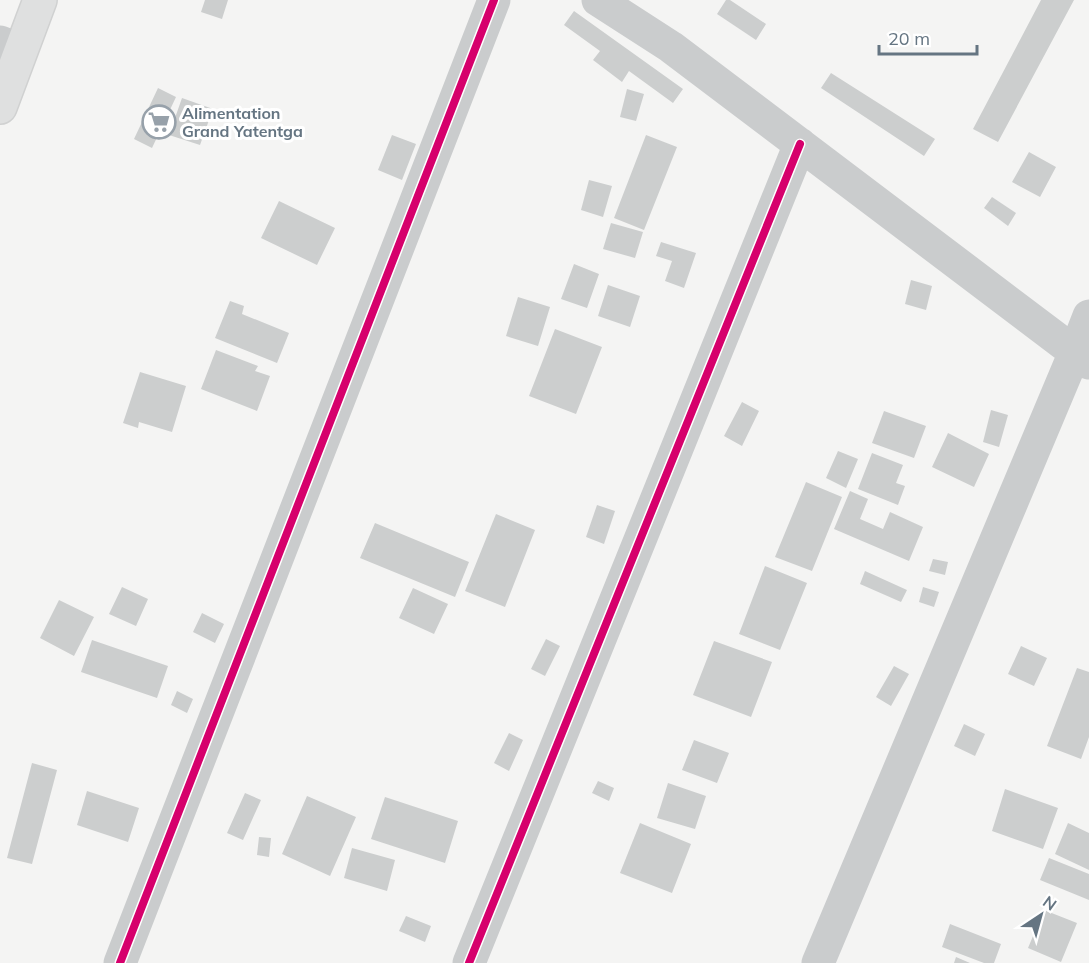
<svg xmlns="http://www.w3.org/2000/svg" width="1089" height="963" viewBox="0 0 1089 963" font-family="Mulish,sans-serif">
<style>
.building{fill:#cccece}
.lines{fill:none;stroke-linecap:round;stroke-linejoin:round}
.major-casing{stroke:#d0d1d1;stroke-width:36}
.minor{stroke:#cacccd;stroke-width:33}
.major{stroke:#dfe0e0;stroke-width:33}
.cycleway-casing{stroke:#fff;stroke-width:11}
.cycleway{stroke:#d6006c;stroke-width:8}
.labels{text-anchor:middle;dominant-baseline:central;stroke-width:6;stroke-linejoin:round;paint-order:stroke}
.poi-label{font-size:16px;font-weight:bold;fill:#657582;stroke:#fff;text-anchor:start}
</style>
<rect width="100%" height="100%" fill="#f4f4f3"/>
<path class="building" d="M205 0H228L222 19 201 12Z
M726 0H730L766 24 756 40 717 14Z
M1041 0H1074L998 142 973 129Z
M574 11 683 89 673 103 629 71 622 82 593 60 600 51 564 25Z
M831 73 935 139 924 156 821 88Z
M158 88 176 97 152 148 134 139Z
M627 89 644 94 636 121 620 117Z
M182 98 213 109 200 145 169 135Z
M392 135 416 144 402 180 378 170Z
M646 135 677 147 644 230 614 218Z
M1029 152 1056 167 1040 197 1012 182Z
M589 180 612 186 603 217 581 210Z
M992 197 1016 213 1008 226 984 208Z
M279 201 335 228 317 265 261 238Z
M611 223 643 232 635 258 603 249Z
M661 242 696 253 684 288 665 281 672 261 656 256Z
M574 264 599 274 587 308 561 299Z
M911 280 932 286 926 310 905 304Z
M608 285 640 296 630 327 598 316Z
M518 297 550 307 538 346 506 336Z
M230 301 244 306 242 314 289 333 277 363 215 338Z
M555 329 602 347 576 414 529 396Z
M216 350 258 366 255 371 270 376 257 411 201 389Z
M140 372 186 386 172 432 139 422 138 428 123 423Z
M742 402 759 411 742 446 724 436Z
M991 410 1008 415 999 447 983 442Z
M884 411 926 426 914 458 872 443Z
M948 433 989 454 974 487 932 467Z
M838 451 858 459 846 488 826 478Z
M872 453 903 465 896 483 905 486 898 505 858 489Z
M806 482 842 497 812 571 775 557Z
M850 491 868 499 860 519 883 529 890 512 923 527 909 561 834 529Z
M597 505 615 511 604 544 586 537Z
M496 514 535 530 505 607 465 591Z
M375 523 469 562 455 597 360 558Z
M933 559 948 562 945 575 929 571Z
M765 566 807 583 780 650 739 634Z
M865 571 907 590 901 602 860 584Z
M122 587 148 599 136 626 109 614Z
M923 587 939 592 934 607 919 602Z
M413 588 448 604 434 634 399 618Z
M59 600 94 617 74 656 40 638Z
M202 613 224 624 215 643 193 632Z
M546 639 560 646 545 676 531 669Z
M92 640 168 666 157 698 81 672Z
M714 641 772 662 751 717 693 695Z
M1021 646 1047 658 1034 686 1008 674Z
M894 666 909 674 891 706 876 697Z
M1077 668 1089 672V737L1081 759 1047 746Z
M177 691 193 699 187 713 171 705Z
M964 724 985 734 975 756 954 746Z
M509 733 523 740 509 771 494 763Z
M694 740 729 753 717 783 682 770Z
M32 763 57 770 32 864 7 858Z
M598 781 614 788 609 801 592 793Z
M668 783 706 796 695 829 657 818Z
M1005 789 1058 808 1043 849 992 831Z
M87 791 139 808 128 842 77 825Z
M245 793 261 800 243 840 227 833Z
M307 796 356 817 330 876 282 854Z
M385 797 458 821 445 863 371 839Z
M640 823 691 844 672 893 620 873Z
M1068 823 1089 833V870L1055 854Z
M259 837 271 838 269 857 257 855Z
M352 848 395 860 387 891 344 878Z
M1049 858 1089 874V900L1040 880Z
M1044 910 1077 923 1061 962 1028 948Z
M406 916 431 926 425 942 399 931Z
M950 924 1001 944 994 963H984L942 947Z
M956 957 970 963H954Z"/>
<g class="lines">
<defs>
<path id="major" d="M0 107 40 0"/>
</defs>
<use href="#major" class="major-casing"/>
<path class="minor" d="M598 0 671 47 1089 363
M0 42 21 50
M120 963 494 0
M469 963 800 144
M818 963 1075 352 1089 316"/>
<use href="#major" class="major"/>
<defs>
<path id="cycleway" d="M120 963 494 0
M469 963 800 144"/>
</defs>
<use href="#cycleway" class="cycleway-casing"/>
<use href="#cycleway" class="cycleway"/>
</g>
<defs>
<symbol id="supermarket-ring" viewBox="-11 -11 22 22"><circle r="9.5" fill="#fff" stroke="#97a1aa" stroke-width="1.5"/><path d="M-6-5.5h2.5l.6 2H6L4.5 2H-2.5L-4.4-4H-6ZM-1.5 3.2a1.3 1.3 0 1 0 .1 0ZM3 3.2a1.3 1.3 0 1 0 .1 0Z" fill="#97a1aa"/></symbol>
</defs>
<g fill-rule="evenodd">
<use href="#supermarket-ring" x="140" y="103" width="38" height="38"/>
</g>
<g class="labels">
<g class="poi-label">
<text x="182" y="113">Alimentation<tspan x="182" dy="18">Grand Yatentga</tspan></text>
</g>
</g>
<g transform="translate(1041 915) rotate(36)" stroke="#ffffff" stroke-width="4.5" paint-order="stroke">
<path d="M0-4.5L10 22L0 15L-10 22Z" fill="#657582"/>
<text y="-9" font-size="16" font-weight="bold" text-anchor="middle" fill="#657582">N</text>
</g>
<path d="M879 45v9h98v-9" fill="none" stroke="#657582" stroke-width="3"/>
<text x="888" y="45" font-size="18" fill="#657582" stroke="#ffffff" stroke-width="4.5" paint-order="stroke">20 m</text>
</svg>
